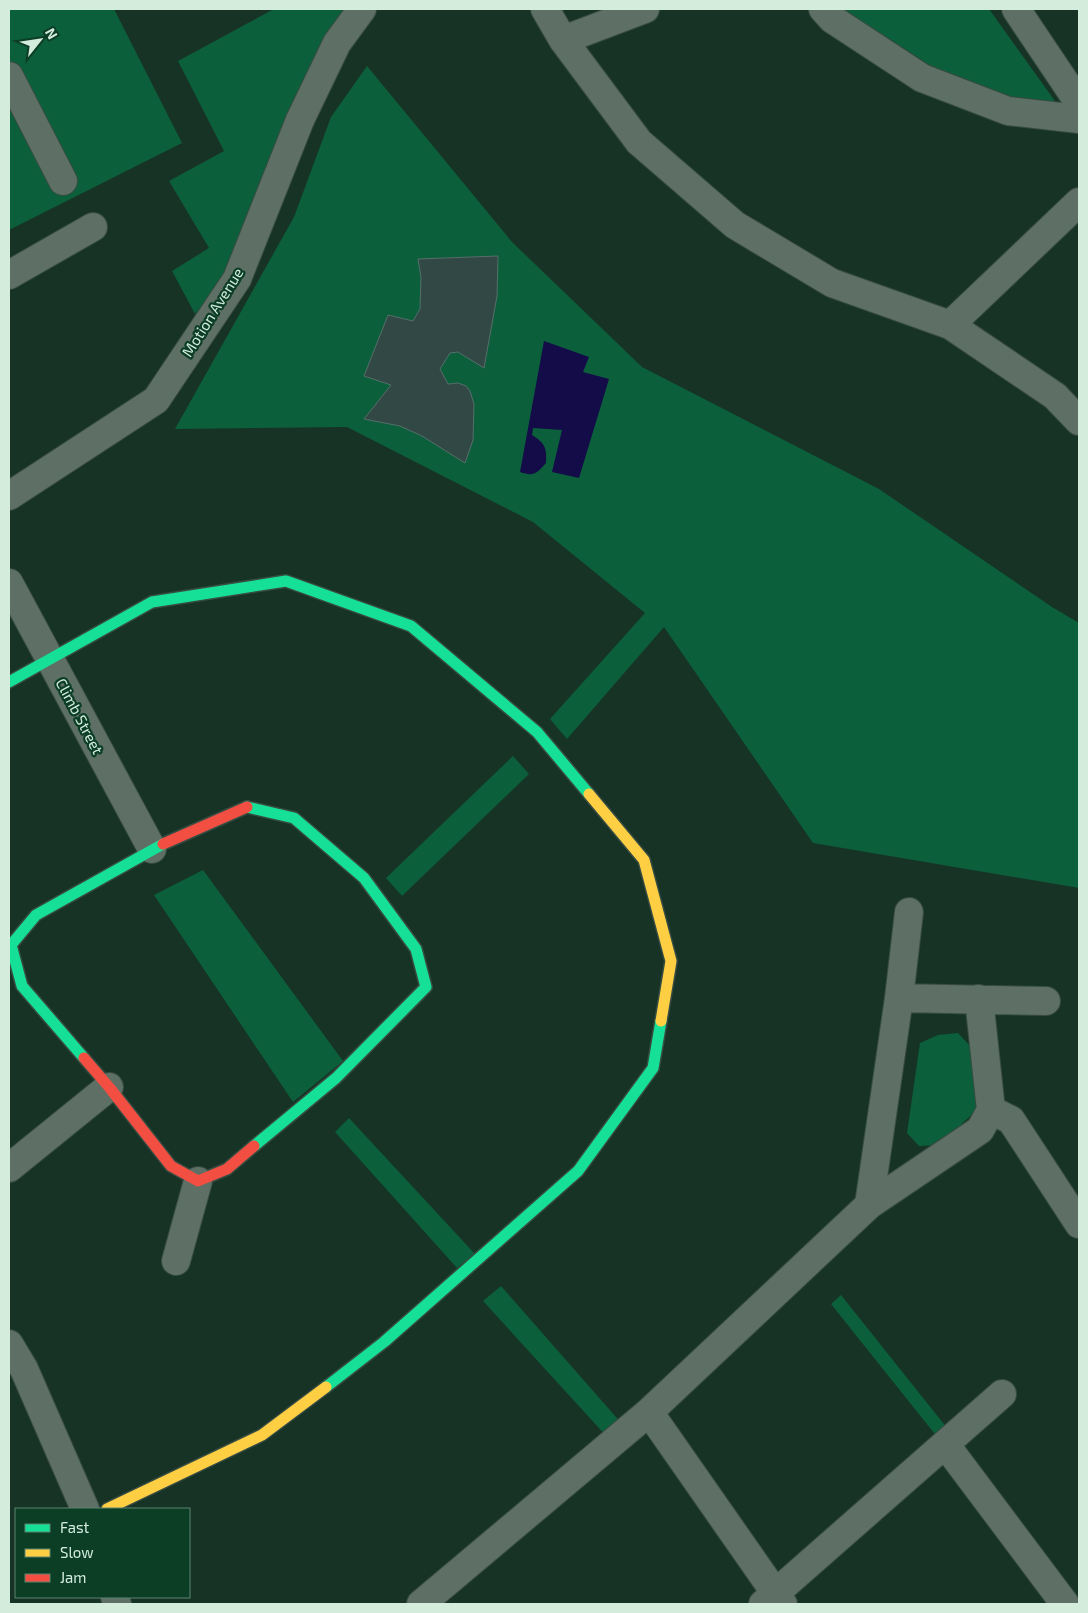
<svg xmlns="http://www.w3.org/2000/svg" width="1088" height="1613" viewBox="0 0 1088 1613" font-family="'Exo 2',sans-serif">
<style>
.green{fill:#0c5f3b}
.water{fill:#130c49}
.building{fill:#324845;stroke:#566e6b}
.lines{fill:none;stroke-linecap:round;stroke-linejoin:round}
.street-casing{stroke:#374c42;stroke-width:30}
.fast-casing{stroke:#374c42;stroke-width:14}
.slow-casing{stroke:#374c42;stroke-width:14}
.jam-casing{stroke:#374c42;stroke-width:14}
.street{stroke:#5e6f66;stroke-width:28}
.fast{stroke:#16e098;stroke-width:11}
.slow{stroke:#ffcf43;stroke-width:11}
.jam{stroke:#f24e42;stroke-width:11}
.labels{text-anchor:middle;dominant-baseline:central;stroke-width:4.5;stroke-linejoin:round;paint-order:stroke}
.street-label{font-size:15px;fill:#d3ecdc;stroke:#0c3e26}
</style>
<rect width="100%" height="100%" fill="#173325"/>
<path class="green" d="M9 9H114L182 143 9 230Z
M274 9H350L234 269 195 314 172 271 209 248 169 181 224 151 178 61Z
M843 9H989L1055 101 1014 102 940 72Z
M367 66 512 242 642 367 879 489 1052 607 1079 623V888L813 843 664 627 567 739 550 719 645 613 533 522 347 427 175 429 294 217 331 117Z
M513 756 529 774 402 896 386 878Z
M203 870 343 1061 293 1102 154 895Z
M958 1033 972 1048 980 1107 939 1145 919 1146 907 1133 920 1043 938 1035Z
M349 1118 475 1254 457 1268 335 1132Z
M501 1286 623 1425 609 1439 483 1301Z
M841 1295 951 1433 942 1443 831 1304Z"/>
<path class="water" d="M544 341 589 357 583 372 609 379 579 478 552 472 562 430 533 428 532 435C545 443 547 448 546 463 537 473 534 477 520 472Z"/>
<path class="building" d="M498 256 497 296 484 368 458 352 450 353 440 369 448 384 458 383 466 386 470 391 474 404 473 440 465 463 422 436 400 426 364 419 391 385 364 376 388 315 413 321 420 309 421 277 418 259Z"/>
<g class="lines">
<defs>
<path id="street" d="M545 9 563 40 639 142 735 225 832 283 950 325 1055 396 1079 421
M823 9 832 19 922 78 1008 111 1079 119
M1016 9 1079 103
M563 40 645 9
M9 76 63 181
M9 275 93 227
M950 325 1079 202
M9 496 156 400 237 279 300 120 337 43 362 9
M9 583 152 849
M899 998 1046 1001
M979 999 991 1110
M9 1168 109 1087
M869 1205 899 998 909 912
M176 1261 198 1181
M9 1344 24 1369 85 1509
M649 1412 783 1604
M945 1444 1065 1604
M115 1597 117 1604
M421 1604 649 1412 869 1205 980 1130 991 1110 1011 1120 1079 1224
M763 1604 1002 1394"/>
<path id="fast" d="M9 682 152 602 286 581 411 626 537 732 589 794
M247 807 294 818 364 878 416 949 426 987 336 1078 254 1146
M84 1058 22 986 11 945 36 915 163 844
M326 1387 384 1342 578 1171 653 1068 661 1021"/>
<path id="slow" d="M589 794 644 860 671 961 661 1021
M107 1509 262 1435 326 1387"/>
<path id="jam" d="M163 844 247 807
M84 1058 109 1087 171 1166 198 1181 227 1169 254 1146"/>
</defs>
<use href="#street" class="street-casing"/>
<use href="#fast" class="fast-casing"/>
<use href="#slow" class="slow-casing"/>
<use href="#jam" class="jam-casing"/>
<use href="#street" class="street"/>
<use href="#fast" class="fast"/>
<use href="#slow" class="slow"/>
<use href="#jam" class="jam"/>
</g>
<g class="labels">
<g class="street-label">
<text transform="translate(212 312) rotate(-58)">Motion Avenue</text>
<text transform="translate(80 716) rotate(62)">Climb Street</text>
</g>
</g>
<rect width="1088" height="1613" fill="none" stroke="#d3ecdc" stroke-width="20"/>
<rect x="15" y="1508" width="175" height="90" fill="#0c3e26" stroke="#5c846f"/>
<rect x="25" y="1524" width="25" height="8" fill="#16e098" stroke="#5c846f"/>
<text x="60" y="1533" font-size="15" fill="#d3ecdc">Fast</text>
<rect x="25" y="1549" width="25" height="8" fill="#ffcf43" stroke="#5c846f"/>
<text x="60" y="1558" font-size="15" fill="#d3ecdc">Slow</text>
<rect x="25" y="1574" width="25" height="8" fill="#f24e42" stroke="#5c846f"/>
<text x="60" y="1583" font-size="15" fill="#d3ecdc">Jam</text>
<g transform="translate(40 40) rotate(60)" stroke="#0c3e26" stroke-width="4" paint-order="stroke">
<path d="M0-4L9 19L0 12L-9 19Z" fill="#d3ecdc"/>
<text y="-8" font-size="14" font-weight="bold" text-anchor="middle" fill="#d3ecdc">N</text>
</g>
</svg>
